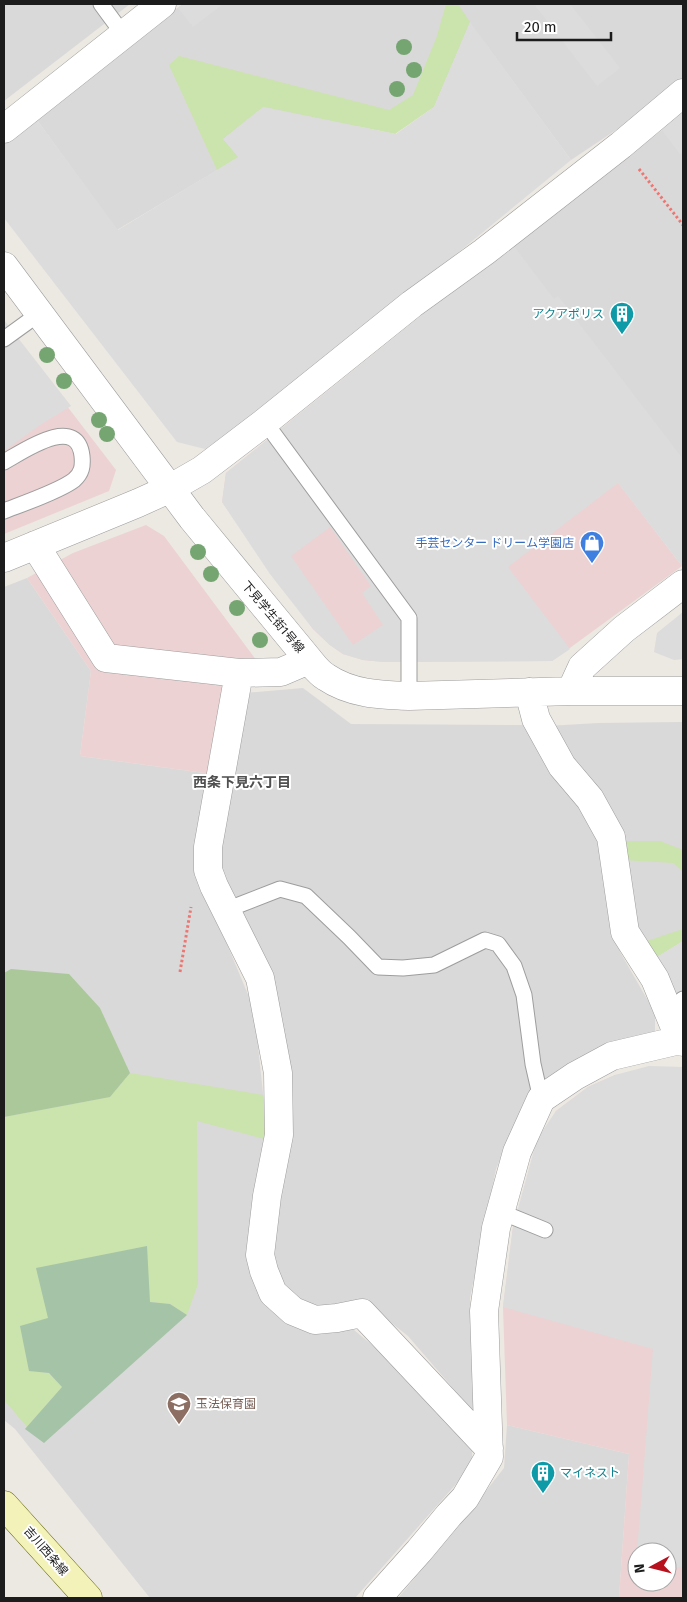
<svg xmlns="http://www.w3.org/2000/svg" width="687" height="1602" viewBox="0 0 687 1602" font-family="'Fira Sans','Noto Sans JP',sans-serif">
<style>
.residential{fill:#dad9d9}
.commercial{fill:#ecd2d3;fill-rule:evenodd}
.grass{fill:#cbe3ac}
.forest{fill:#abc89a}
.cemetery{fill:#a5c3a7}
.parking{fill:#dcdcdc;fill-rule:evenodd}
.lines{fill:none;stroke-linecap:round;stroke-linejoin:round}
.service-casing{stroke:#9d9d9d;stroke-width:17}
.minor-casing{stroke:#9d9d9d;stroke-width:29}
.secondary-casing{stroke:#64670e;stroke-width:29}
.path{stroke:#ed7672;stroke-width:3;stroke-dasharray:2.5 2.5;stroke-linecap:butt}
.service{stroke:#fff;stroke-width:15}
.minor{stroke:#fff;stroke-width:28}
.secondary{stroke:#f3f2b9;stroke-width:28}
.tree{fill:#75a571}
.labels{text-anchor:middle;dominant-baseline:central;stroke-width:4;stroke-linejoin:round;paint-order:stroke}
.culture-label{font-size:12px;fill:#0d838f;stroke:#fff;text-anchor:end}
.shop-label{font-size:12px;fill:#366cbe;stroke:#fff;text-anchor:end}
.street-label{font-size:12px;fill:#1c1c1c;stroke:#fff}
.education-label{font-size:12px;fill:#785e54;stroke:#fff;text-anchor:start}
.neighbourhood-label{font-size:14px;font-weight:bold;fill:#4f4f4f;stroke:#fff}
</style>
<rect width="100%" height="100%" fill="#ece8e2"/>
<path class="residential" d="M4 4H130L4 101Z
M183 4H683V80L652 106 571 160 470 23 434 107 239 157 117 230 37 120 166 16Z
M683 114V565L464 282Z
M27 578 91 671 80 756 212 774 204 889 254 1009 268 1140 267 1295 298 1329 354 1330 396 1365 472 1451V1466L355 1598H150L15 1429 4 1420V587Z
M303 688 351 724 526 725 598 834 620 952 655 1013V1034L556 1073 521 1109 496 1169 470 1298 477 1416 408 1336 370 1306 342 1310 295 1304 277 1281 273 1258 287 1143 243 932 216 854 245 693Z
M683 722V941L652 960 636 934 624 879 547 726 598 723Z
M507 1425 629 1454 619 1598H398L453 1533 504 1468Z"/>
<path class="commercial" d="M464 282 682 566 552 661 385 662 363 660 343 654 330 645 313 629 222 502 226 473Z
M4 324 116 470 109 491 4 534Z
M146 525 164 536 257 661 212 774 80 756 91 671 27 578 73 553Z
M683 1067V1598H619L629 1454 507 1425 503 1307 513 1227 556 1111 588 1087 615 1075ZM637 1552H667V1582H637Z"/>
<path class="grass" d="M446 4H458L470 22 434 107 395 134 264 107 223 139 239 157 217 170 169 65 179 56 389 110 413 95 437 36Z
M619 841H660L683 850V872L673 863 622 860Z
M683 929V941L652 960 641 943Z
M130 1073 263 1095 268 1140 197 1121 198 1284 187 1315 170 1304 150 1302 48 1318 30 1371 49 1373 62 1387 27 1427 4 1400V1117L110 1097Z"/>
<path class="forest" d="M11 969 69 974 100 1008 130 1073 110 1097 4 1117V973Z"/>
<path class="cemetery" d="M147 1246 150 1302 170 1304 187 1315 44 1443 25 1429 62 1387 49 1373 29 1371 20 1326 48 1318 36 1268Z"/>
<path class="parking" d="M183 4H223L193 27 178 8Z
M534 4H570L620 68 597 86Z
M470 22 571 160 405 296 238 426 205 449 177 442 4 218V145L37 120 118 230 238 157 223 139 263 107 396 134 434 107Z
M683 106V151L680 154 658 125Z
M513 245 554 299 558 296 683 459V565L682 566 618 483 508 567 570 649 552 661 385 662 363 660 343 654 330 645 313 629 270 574 222 502 226 473 438 302ZM330 527 371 586 362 593 383 625 353 645 291 556Z
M4 320 71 406 40 425 4 451Z
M683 612V659L674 660 654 652 657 633Z
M683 941V1020L652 960Z
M649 1066 683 1067V1567L667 1568V1552H637L653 1349 503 1307 513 1227 537 1139 556 1111 588 1087 615 1075Z"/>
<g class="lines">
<defs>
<path id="service" d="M101 4 123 34
M4 339 40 313
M265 422 409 618V696
M4 462C22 452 77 413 82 456 83 466 82 473 74 480 60 491 22 504 4 511
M226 910 280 889 306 896 349 937 378 967 403 968 434 965 485 940 498 944 514 966 524 995 533 1064 541 1099
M668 1012 683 999
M501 1212 545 1230"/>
<path id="minor" d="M4 129 162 4
M4 266 192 518 309 660C314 666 319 673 326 677 351 694 380 695 409 696L571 691H683
M35 545 106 658 239 673
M4 558 138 503 169 489 202 470 265 422 412 304 484 252 621 145 683 93
M309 660 281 672 239 673 208 847V870L214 886 260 978 278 1073 279 1135 267 1196 260 1255 264 1271 273 1293 293 1311 315 1320 337 1318 362 1313 489 1448
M571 691 582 667 624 629 683 584
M529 692 536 719 562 766 590 799 611 837 625 932 655 979 680 1040 683 1042
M377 1598 419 1551 449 1515 465 1498 489 1457 484 1311 496 1228 517 1152 541 1099 575 1076 612 1056 680 1040"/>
<path id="secondary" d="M4 1505 88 1598"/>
</defs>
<use href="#service" class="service-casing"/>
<use href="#minor" class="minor-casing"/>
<use href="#secondary" class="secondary-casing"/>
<path class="path" d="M639 169 683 225
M180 972 191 907"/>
<use href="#service" class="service"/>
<use href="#minor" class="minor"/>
<use href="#secondary" class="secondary"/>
</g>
<g class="tree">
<circle cx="404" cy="47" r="8"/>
<circle cx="414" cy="70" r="8"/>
<circle cx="397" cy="89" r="8"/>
<circle cx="47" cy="355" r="8"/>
<circle cx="64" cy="381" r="8"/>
<circle cx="99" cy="420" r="8"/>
<circle cx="107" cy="434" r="8"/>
<circle cx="198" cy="552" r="8"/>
<circle cx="211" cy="574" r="8"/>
<circle cx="237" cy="608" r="8"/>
<circle cx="260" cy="640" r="8"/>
</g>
<defs>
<symbol id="building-pin" viewBox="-11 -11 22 30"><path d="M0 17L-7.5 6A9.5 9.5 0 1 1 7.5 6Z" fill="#0f9aa8" stroke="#fff"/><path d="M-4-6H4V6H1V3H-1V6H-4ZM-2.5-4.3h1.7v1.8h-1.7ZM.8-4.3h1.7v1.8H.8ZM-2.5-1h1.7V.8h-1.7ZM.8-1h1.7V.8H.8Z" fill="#fff"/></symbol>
<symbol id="shop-pin" viewBox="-11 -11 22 30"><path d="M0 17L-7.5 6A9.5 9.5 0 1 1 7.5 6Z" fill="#3f7fe0" stroke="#fff"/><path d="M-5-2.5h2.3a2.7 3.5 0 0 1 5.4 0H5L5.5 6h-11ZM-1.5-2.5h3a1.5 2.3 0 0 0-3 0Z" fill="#fff"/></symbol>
<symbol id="school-pin" viewBox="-11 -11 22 30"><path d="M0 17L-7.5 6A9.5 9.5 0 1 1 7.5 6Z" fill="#8d6e63" stroke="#fff"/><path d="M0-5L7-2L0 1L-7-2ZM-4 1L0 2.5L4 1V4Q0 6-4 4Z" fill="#fff"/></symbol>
</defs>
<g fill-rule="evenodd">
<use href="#building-pin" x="608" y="300" width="28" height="38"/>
<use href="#shop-pin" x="578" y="529" width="28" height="38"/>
<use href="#school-pin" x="165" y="1390" width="28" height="38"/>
<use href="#building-pin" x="529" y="1459" width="28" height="38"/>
</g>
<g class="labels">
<g class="culture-label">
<text x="604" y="314">アクアポリス</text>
<text x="560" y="1473" text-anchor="start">マイネスト</text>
</g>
<g class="shop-label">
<text x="574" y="543">手芸センター ドリーム学園店</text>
</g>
<g class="street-label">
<text transform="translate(273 617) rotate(50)">下見学生街1号線</text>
<text transform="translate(46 1551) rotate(49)">吉川西条線</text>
</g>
<g class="education-label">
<text x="196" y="1404">玉法保育園</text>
</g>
<g class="neighbourhood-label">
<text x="242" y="782">西条下見六丁目</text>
</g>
</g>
<rect width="687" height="1602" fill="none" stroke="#1c1c1c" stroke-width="10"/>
<g transform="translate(652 1567) rotate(263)"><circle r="24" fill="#ffffff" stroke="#a4a4a4"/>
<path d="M0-4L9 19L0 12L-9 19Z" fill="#b6111d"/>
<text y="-8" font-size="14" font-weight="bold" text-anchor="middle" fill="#1c1c1c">N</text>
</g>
<path d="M517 32v8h94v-8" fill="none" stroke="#1c1c1c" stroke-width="2.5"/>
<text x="524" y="32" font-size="15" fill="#1c1c1c" stroke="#ffffff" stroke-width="4" paint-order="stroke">20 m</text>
</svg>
